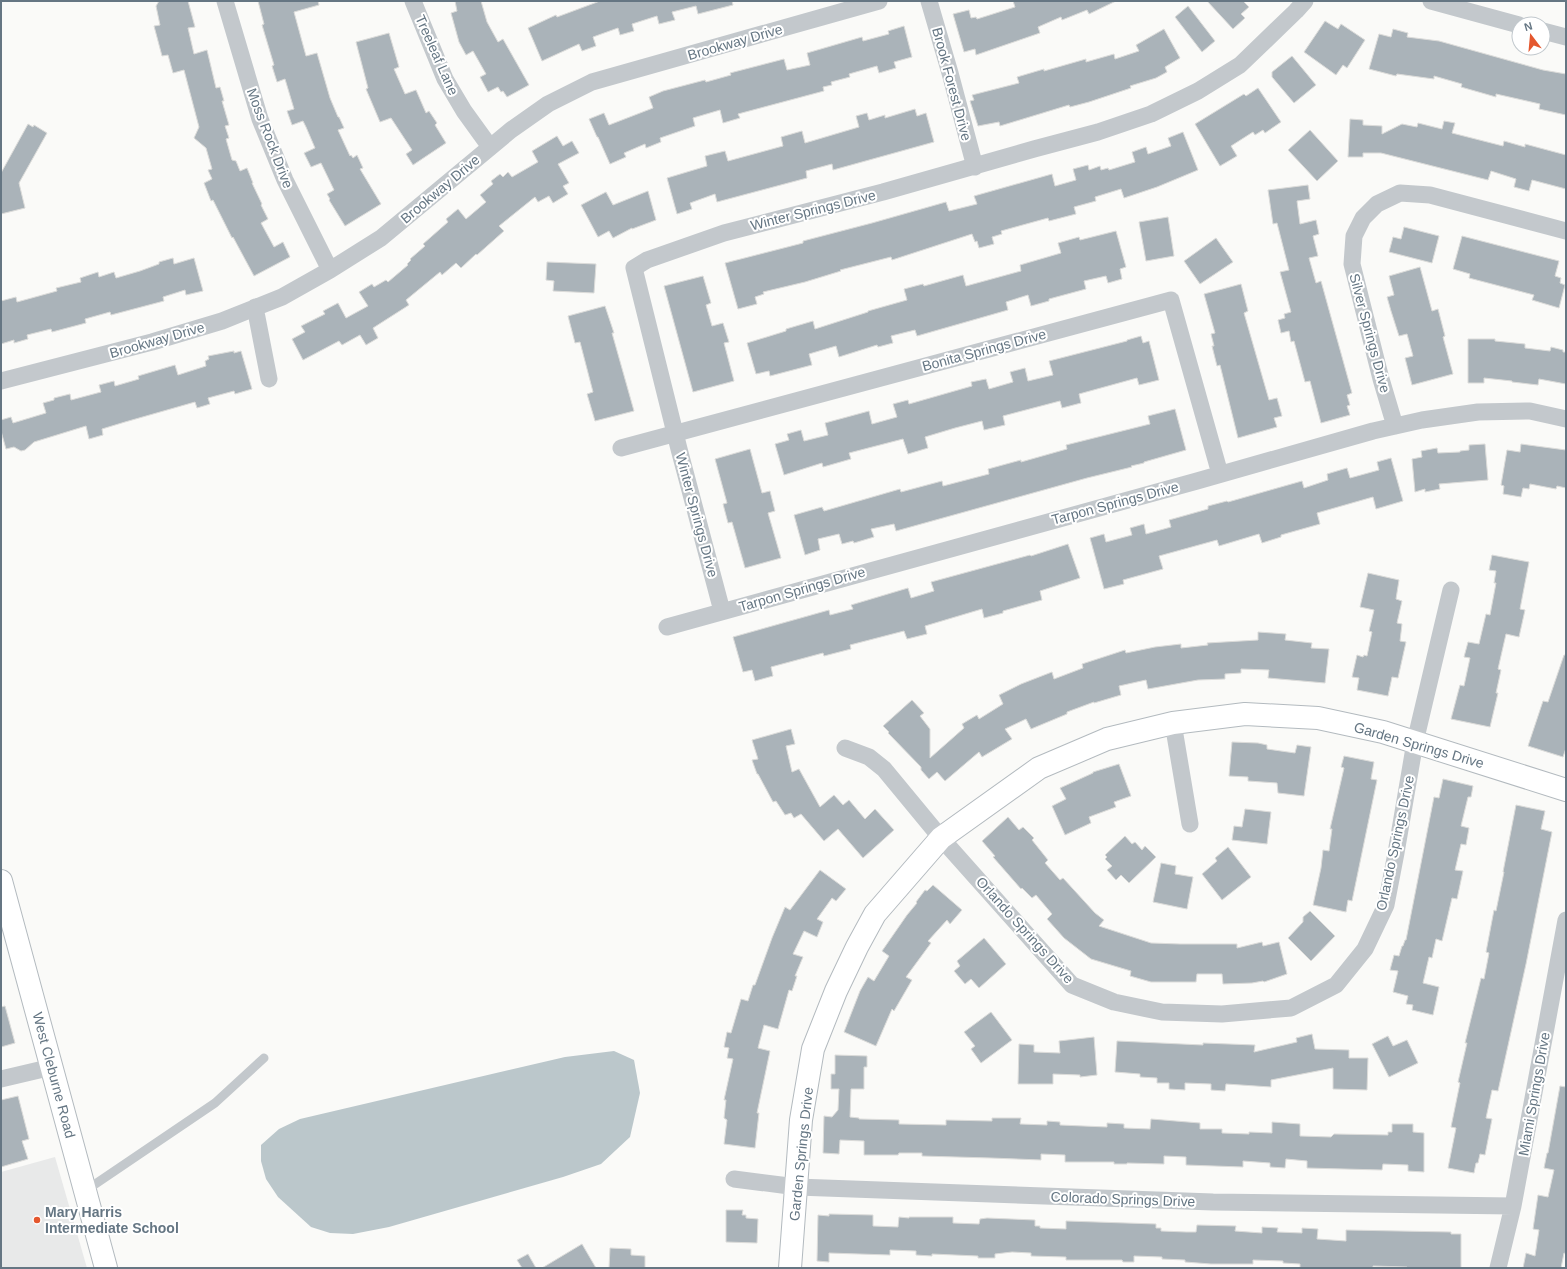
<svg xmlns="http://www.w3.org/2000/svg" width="1567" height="1269" viewBox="0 0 1567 1269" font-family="Helvetica,sans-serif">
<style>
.built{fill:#e8e9e9}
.water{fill:#bbc7cb}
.building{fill:#aab3b9;stroke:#dcdcda}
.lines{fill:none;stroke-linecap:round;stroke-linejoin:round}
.secondary-casing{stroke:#b3babf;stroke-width:24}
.lane{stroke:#c3c8cc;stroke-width:9}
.street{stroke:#c3c8cc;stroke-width:17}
.secondary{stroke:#fff;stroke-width:22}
.poi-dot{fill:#e4572e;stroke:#fff;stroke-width:1.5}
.labels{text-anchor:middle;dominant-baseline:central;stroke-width:4;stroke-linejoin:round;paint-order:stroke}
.street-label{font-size:14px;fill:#657683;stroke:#fff}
.poi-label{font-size:14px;font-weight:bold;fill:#657683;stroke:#fff;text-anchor:start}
</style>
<rect width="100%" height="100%" fill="#fafaf8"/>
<path class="built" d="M55 1157 87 1268H1V1172Z"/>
<path class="water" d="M614 1051 634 1060 640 1093 630 1137 601 1164 563 1177 389 1227 353 1234 330 1233 311 1227 278 1197 266 1179 261 1161V1145L279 1129 300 1119 565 1057Z"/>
<path class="building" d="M159 1H188L195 27 188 28 194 54 207 50 216 88 220 87 224 101H222L229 125 225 126 229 138 226 139 232 160 236 161 240 171 247 168 253 183H252L262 204 261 205 268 219 261 223 274 247 283 242 290 257 254 276 233 237 232 238 213 200 211 201 204 183 212 179 208 170 212 169 206 148 194 138 199 127 184 70 173 73 168 55 162 56 154 26 160 25 156 6Z
M258 1H318L319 5 294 12 306 56 317 53 330 98 338 117H339L344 128 338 130 350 156 351 155 353 158 357 155 363 168 360 169 381 204 345 226 329 200 330 199 327 194 334 190 321 163 311 167 304 153 315 148 306 127 303 121 292 125 287 111 294 109 285 79 277 82 272 66 274 65 262 25 264 24Z
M455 1H481L487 22 498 42 503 39 529 85 507 97 503 91 501 92 498 87 488 92 480 77 486 74 473 51 466 55 459 42 451 13 457 11Z
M600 1H732L733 5 698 14 696 6 672 12 675 20 659 24 657 16 632 24 634 31 620 35 618 28 593 37 596 46 582 51 579 44 542 61 528 28 556 15 557 17Z
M1013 1H1116L1089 14 1087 10 1062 20 1061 17 1038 27 1040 33 976 55 975 49 964 52 953 14 969 10 971 18 976 17 977 19 1015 7Z
M1207 1H1243L1249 7 1241 14 1245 18 1233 29Z
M1188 6 1215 41 1202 52 1175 17Z
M1325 21 1338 29 1341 24 1365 40 1347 68 1343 65 1336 75 1304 52Z
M904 26 912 57 894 62 896 68 879 73 877 66 849 74 850 77 831 82 832 85 823 87 824 91 738 114 740 118 723 123 720 110 693 118 695 126 660 138 661 142 646 148 645 144 624 153 626 157 610 164 598 137H597L589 119 604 113 609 125 653 108 649 97 663 91 705 80 706 82 731 75 730 73 784 59 787 70 810 65 807 53 862 37 863 41 889 34 888 31Z
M1164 29 1180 58 1165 67 1167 72 1156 78 1130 86 1131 88 1089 102 1070 107 1069 105 1000 126 999 122 978 126 970 101 974 100 972 95 1019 83 1017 77 1044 69V71L1086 59V62L1114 54 1115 59 1139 51 1136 45Z
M1393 29 1408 33 1407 37 1439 41 1543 70 1566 74V115L1539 109 1540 104 1496 94V97L1461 87 1462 84 1434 76V79L1397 74 1396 76 1369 69 1379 34 1391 37Z
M389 33 399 67 394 69 405 94 416 90 426 113 429 111 437 123 435 125 446 143 413 165 406 154 412 150 391 118 380 122 366 89 368 88 356 42Z
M1292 56 1316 85 1294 103 1272 77V72Z
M1258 88 1281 122 1265 133 1263 130 1255 135 1253 132 1231 146 1237 156 1220 166 1195 124 1244 94 1246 96Z
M915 109 917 116 926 113 934 142 833 170 832 164 806 171 807 178 717 202 715 194 690 203 692 209 677 214 667 178 707 166 705 156 725 151 728 161 783 146 781 137 802 131 805 143 859 127 856 116 867 113 869 120 885 115V118Z
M1350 119 1363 120V125L1382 126V134L1402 124 1417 127 1418 123 1442 129 1444 121 1455 123 1452 133 1503 146 1504 141 1525 147V144L1566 155V189L1532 180 1529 191 1514 187 1516 179 1491 171 1488 180 1381 153H1363V157H1348Z
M28 124 33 127 34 125 47 133 19 183 25 208 1 214V173Z
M1310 130 1338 161 1317 181 1288 150Z
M1183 132 1198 170 1157 187 1124 198 1121 189 1095 197 1096 201 1074 207 1076 214 1049 221 1048 218 1001 231 1002 234 992 237 994 244 979 248 977 241 975 242 972 234 892 260 891 257 840 270 841 271 805 282 763 292 764 294 755 297 757 304 738 309 725 263 803 243V241L872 223 946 202 949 211 977 204 974 196 1052 174 1055 186 1076 180 1073 169 1088 165 1089 170 1100 166 1101 170 1108 168 1109 170 1135 162 1132 152 1146 147 1148 154 1171 146 1168 138Z
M557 136 563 146 572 141 579 153 558 164 569 183 563 186 568 194 553 203 549 196 538 202 535 197 499 226 504 231 477 255 476 254 461 268 456 263 442 275 440 272 406 300 409 305 373 328 378 338 366 345 360 335 342 345 339 341 303 360 292 339 305 332 301 326 325 314 323 311 338 303 346 318 368 306 359 292 372 284 374 287 386 280 388 282 408 265 407 264 411 260 410 259 425 246 423 244 448 222 446 219 458 209 466 219 486 202 480 195 493 184 491 181 500 174 503 177 508 172 512 177 538 162 532 151Z
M1308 185 1310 199 1297 201 1300 224 1316 220 1319 234 1313 236 1318 256 1309 258 1316 283 1321 281 1352 393 1347 395 1350 405 1347 406 1350 415 1321 423 1310 381 1305 382 1294 341 1291 342 1289 331 1281 333 1278 320 1285 318 1284 314 1291 312 1280 272 1289 270 1277 223 1273 224 1268 190Z
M648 191 656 220 632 229V228L613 238 609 231 598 237 581 205 606 192 613 205Z
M1168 217 1174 256 1146 261 1139 222Z
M1404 227 1439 236 1432 263 1389 252 1393 237 1401 239Z
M1116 231 1126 267 1120 269 1122 279 1108 283 1106 276 1084 281 1086 289 1049 299V301L1031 306 1028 295 1006 302 1008 310 917 336 915 330 891 336 893 343 878 347 877 345 839 357 836 346 809 354 812 365 770 376 769 371 756 374 747 343 786 331V329L813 321 815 329 868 312V311L907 300 904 289 923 284 924 286 963 275 966 286 1021 271 1020 265 1061 253 1058 243 1079 237 1080 240Z
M1462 236 1559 261 1555 276 1561 278 1560 283 1565 285 1559 308 1532 300 1534 295 1469 278 1470 274 1453 269Z
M1216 238 1233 262 1200 284 1184 261Z
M173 258 174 264 194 258 203 291 186 295 185 290 163 297 164 301 111 315 110 312 85 319 86 323 52 332 51 329 27 335 28 339 14 343V340L1 344V301L16 297 17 302 57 291 56 288 81 282 80 278 98 272 99 277 114 272 116 278 140 271 159 264V262Z
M547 262 596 264 594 293 553 291 554 281 546 280Z
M1420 267 1432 311 1438 309 1445 336 1443 337 1453 374 1412 385 1405 358 1413 356 1407 334 1399 336 1391 311 1387 297 1394 295 1389 276Z
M703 276 711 303 706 305 712 326 723 323 729 342 724 343 734 381 693 392 664 286Z
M1241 284 1248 311 1244 313 1269 400 1277 398 1282 416 1274 418 1277 427 1238 438 1220 365 1217 366 1212 346H1214L1211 334 1215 333 1204 294Z
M605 306 614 333H612L634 411 595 421 587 394 593 392 580 342 575 343 568 316Z
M1141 336 1143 343 1149 341 1159 380 1139 385 1137 378 1079 394 1081 403 1062 408 1060 401 1003 416 1005 425 984 430 982 421 955 428 925 437 928 448 908 454 903 439 849 453 851 459 823 467 822 463 784 475 775 444 789 440 787 434 801 430 804 441 828 435 825 423 869 411 872 424 897 417 893 404 908 400 909 404 972 386 971 382 986 379 989 389 1013 382 1010 372 1025 368 1028 381 1053 375 1049 361 1127 341V340Z
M1468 339H1495V341L1525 344V348L1550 351 1551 347 1563 350V352H1566V384L1539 379 1538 385 1512 382V381L1484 378V383H1468Z
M234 351V353L241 351 252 389 235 394 234 391 208 398 210 404 197 408 195 402 125 422 102 429 103 435 89 439 86 426 34 442 25 450 21 451 14 447 6 449 1 431V420L11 417 13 423 46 413 43 403 54 400V398L70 394 71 400 101 392 99 385 114 381 115 386 139 379 138 376 175 365 178 375 206 366 205 361 209 359 208 356Z
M1175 409 1186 450 1144 462V463L1131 466 1132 467 1087 478 896 531 894 524 871 529 874 537 854 543 853 541 842 544 839 534 818 539 820 550 805 555 794 515 822 507 824 511 900 489 901 492 942 481 943 486 989 474 988 469 1021 460V462L1067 449 1066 445 1150 424 1148 416Z
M1485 444 1488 480 1439 484 1440 489 1425 492V489L1415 492 1412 459 1422 457 1421 451 1437 448 1438 453 1460 452V451L1469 450V445Z
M1521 444 1566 450V488L1557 486 1556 489 1530 484 1529 489 1523 488 1521 497 1503 494 1504 486 1501 485 1507 450 1520 452Z
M750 449 762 493 770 491 775 511 768 513 781 558 745 568 732 522 728 523 723 504 727 503 715 459Z
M1391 458 1403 501 1376 509 1373 497 1317 513 1320 524 1281 535V537L1262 543 1259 534 1219 546 1217 540 1159 556 1163 569 1123 580 1124 584 1104 589 1090 538 1104 534 1106 542 1132 535 1130 528 1144 524 1146 534 1171 527 1169 520 1208 509V506L1227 501 1228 502 1302 481 1304 488 1328 480 1327 474 1347 468 1350 478 1379 470 1377 462Z
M1068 544 1080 578 1040 591 1042 600 1003 611V613L984 618 982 609 925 626 927 634 907 639 904 631 850 645 851 649 824 656 823 653 771 667 773 676 755 681 752 670 743 672 733 637 829 610 830 615 853 609 851 605 908 588 911 598 934 591 931 582 1030 555 1031 556Z
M1492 555 1529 562 1520 609 1525 610 1519 637 1506 634 1498 669 1501 670 1496 693H1498L1490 727 1451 719 1460 685 1464 686 1470 658 1464 657 1468 642 1479 644 1486 614 1490 615 1496 583H1494L1496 571 1489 570Z
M1368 573 1399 580 1396 599 1402 601 1397 623 1402 624 1400 641 1406 642 1398 678 1392 677 1388 696 1357 690 1359 678 1352 677 1357 655 1363 657 1364 655 1367 656 1372 632 1369 631 1374 610 1360 607Z
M1258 632 1286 634 1285 640 1312 643 1311 648 1329 649 1325 683 1268 678 1269 670 1241 669V673L1225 674V679L1198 680 1148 689 1146 680 1119 686 1121 695 1094 703V702L1067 712V714L1031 729 1026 719 1005 729 1012 739 982 757 979 752 945 781 937 772 929 779 921 770V767L888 733 889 732 883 726 912 700 924 713 920 716 930 729V758L964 728 962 724 977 715 979 719 1003 704 999 695 1021 684 1052 672 1054 679 1083 668 1082 664 1125 650 1126 653 1155 647 1181 644V648L1208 645 1207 643 1258 640Z
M1564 655H1566V748L1563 757 1528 746 1543 701 1548 702Z
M791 729 795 744 786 746 792 772 799 769 820 807 834 795 843 805 849 800 865 819 875 809 894 830 863 858 838 829 824 841 801 814 794 818 791 813 785 815 776 801 773 802 758 774H757L752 760 758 759 752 740Z
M1232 742 1258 743 1267 745V749L1295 753 1297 745 1311 747 1304 796 1278 793 1277 783 1248 781V777L1229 776Z
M1344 756 1374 762 1371 779 1377 780 1352 901 1348 900 1346 912 1313 905 1321 868 1323 850 1329 851 1332 829H1330L1344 768 1341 767Z
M1119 764 1131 796 1114 802 1116 807 1089 817 1091 823 1065 835 1052 806 1066 799 1060 788 1093 773V772Z
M1443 779 1473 786 1471 797H1468L1461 826 1469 828 1466 845 1461 844 1455 870 1463 871 1457 899 1452 898 1442 941 1436 939 1432 958 1429 957 1423 983 1439 987 1433 1015 1412 1010 1413 1005 1406 1004 1408 996 1393 992 1398 971 1390 970 1394 955 1399 956 1402 946H1403L1405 940H1406L1434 797 1439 798Z
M1516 805 1545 811 1541 829 1552 832 1526 964 1498 1091 1492 1090 1486 1118 1492 1119 1485 1155 1480 1154 1478 1163H1476L1474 1173 1448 1168 1456 1128 1451 1127 1460 1083 1458 1082 1467 1043H1465L1481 978 1484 979 1489 953 1486 952 1494 910 1496 911 1504 872H1503Z
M1245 809 1271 812 1267 844 1232 840 1234 826 1242 827Z
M1008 817 1019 830 1023 827 1034 838 1032 840 1048 860 1045 863 1060 880 1063 878 1095 913 1104 920 1099 926 1151 943 1180 944H1237V948L1262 942 1263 946 1279 942 1287 974 1264 982 1263 981 1252 983 1223 984 1222 974H1197L1196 982H1151L1130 976 1131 971 1091 959 1064 938 1047 919 1052 914 1036 895 1032 898 1022 888 1021 889 993 857 995 856 982 841Z
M1125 836 1132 844 1135 842 1142 850 1145 846 1156 857 1129 883 1121 875 1116 880 1107 870 1112 866 1105 859 1107 857 1105 855Z
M1228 847 1251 877 1222 900 1202 874 1217 861 1215 858Z
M1161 863 1176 866 1175 874 1193 877 1187 909 1153 902Z
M820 870 846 889 836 901 832 898 817 919 823 922 817 937 804 931 793 954 803 957 795 976H797L792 991 789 990 778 1029 764 1025 758 1048 770 1051 757 1113H759L755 1148 724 1144 727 1120 724 1118 726 1100H724L733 1059 727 1058 729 1048 724 1047 727 1032 731 1033 741 999 748 1001 753 985H755L772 938 785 907 790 910Z
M933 885 962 910 950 924 947 920 928 941 931 943 906 977 912 980 894 1011 892 1009 876 1046 844 1032 860 991 868 977 874 981 889 956 882 951 907 915 917 903 916 902 925 890 927 891Z
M1310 911 1335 936 1311 961 1288 938 1303 922V917Z
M984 938 1006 964 979 988 971 979 965 984 954 971 960 966 957 961Z
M5 1006 15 1043 1 1047V1007Z
M991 1012 1012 1040 981 1063 971 1049 975 1046 964 1032Z
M1312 1034 1315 1049 1349 1050V1058H1368L1367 1090 1333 1089V1068L1271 1080V1087L1226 1084 1225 1091 1211 1090V1084L1185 1083V1090L1169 1089V1083H1157V1078L1140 1077V1074L1115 1072 1117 1041 1203 1045V1043L1255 1045 1254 1052 1297 1042 1296 1038Z
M1388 1036 1393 1046 1407 1040 1418 1063 1389 1077 1372 1044Z
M1094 1037 1097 1075 1080 1077V1075L1053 1074V1084H1018L1019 1044 1034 1045V1052L1060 1053 1059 1041Z
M835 1055 867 1056V1067H864V1089H851L850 1117 859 1118V1119L899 1120V1124L946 1125V1120L992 1121V1118H1021L1020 1124 1047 1125V1121L1060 1122V1125L1107 1127V1123L1124 1124V1128L1150 1129 1151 1119 1200 1123V1129H1222V1133L1249 1134V1132L1272 1133V1122L1300 1124V1136L1331 1137 1334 1134 1388 1135V1132H1392V1124H1413V1132L1424 1133V1172L1408 1171V1165L1383 1164 1382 1170 1307 1168V1161L1286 1159 1285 1168 1270 1167V1163L1243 1161V1167L1186 1165V1157L1164 1156V1164L1127 1163V1164H1114V1162H1065V1155L1041 1154V1160L991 1158 922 1156V1153H899L898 1155H864V1141L840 1140 839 1154 823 1153 824 1116 832 1117 838 1110 839 1089H831V1074H835Z
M1560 1086 1566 1087V1254L1564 1253 1561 1268H1523L1526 1253 1535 1256 1539 1230 1533 1229 1538 1195 1548 1197 1554 1170 1544 1168 1547 1153H1548Z
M18 1096 29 1139 22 1141 28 1159 1 1167V1100Z
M726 1210H743L742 1215H746V1218L758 1219 757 1243 726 1242Z
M829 1214 873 1215V1226L898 1227 899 1217 909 1218V1217H953V1223L979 1224 980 1219 987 1218 1035 1220V1226H1040V1228L1066 1229V1221L1156 1224V1228H1161V1231L1186 1232H1196L1197 1225 1236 1226 1235 1231 1262 1233V1227L1278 1228 1277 1232 1302 1233V1228L1318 1229 1317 1239 1346 1241V1230L1451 1232V1234H1461V1268H1407V1267L1373 1266V1268H1300V1264L1283 1263V1261L1253 1260V1264H1211L1185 1262V1260L1162 1259V1257L1134 1256V1262H1123L1122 1260H1066V1257L1031 1256V1253L1012 1252 995 1254V1258H978V1256L932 1254V1256L916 1255V1251L890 1250V1255L829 1253V1262L817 1261 818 1215 829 1216Z
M582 1244 596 1268H542Z
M610 1248 631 1249V1255L645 1256V1268H609Z
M528 1254 536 1268H522L517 1260Z"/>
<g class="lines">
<defs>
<path id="secondary" d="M1 881 106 1268
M790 1268 801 1120 813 1049 836 991 857 947 875 914 941 838 1039 768 1107 739 1173 723 1245 714 1318 718 1383 732 1566 790"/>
</defs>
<use href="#secondary" class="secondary-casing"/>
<path class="lane" d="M85 1191 215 1103 264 1058"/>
<path class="street" d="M225 1 260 119 285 180 330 270
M413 1 445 79 464 111 490 147
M929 1 950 73 975 167
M1431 1 1519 25
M1543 31 1566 37
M255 307 269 379
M1 381 152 342 222 321 282 297 330 270 381 238 511 130 548 104 592 82 879 1
M1395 426 1381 379 1352 264 1354 236 1363 218 1377 204 1400 193 1430 195 1566 231
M621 448 1171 300 1220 474
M722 611 679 449 634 268 647 260 724 233 883 192 1034 149 1098 132 1151 114 1198 91 1240 65 1296 11 1305 1
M667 627 1197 481 1373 431 1422 420 1478 412 1530 411 1566 419
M1173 723 1190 824
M845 748 869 757 884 769 941 838 1072 985 1114 1002 1162 1012 1222 1014 1291 1008 1336 985 1365 949 1386 905 1396 853 1415 742 1451 590
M1 1079 52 1067
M734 1179 797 1187 1213 1202 1513 1206
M1498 1268 1513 1206 1566 920"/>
<use href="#secondary" class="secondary"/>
</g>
<circle class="poi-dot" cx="37" cy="1220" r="4"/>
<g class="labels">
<g class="street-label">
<text transform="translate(735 42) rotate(-16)">Brookway Drive</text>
<text transform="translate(437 55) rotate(66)">Treeleaf Lane</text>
<text transform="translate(952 84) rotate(75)">Brook Forest Drive</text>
<text transform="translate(270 138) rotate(69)">Moss Rock Drive</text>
<text transform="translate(440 189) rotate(-40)">Brookway Drive</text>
<text transform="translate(813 210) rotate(-14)">Winter Springs Drive</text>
<text transform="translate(1370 333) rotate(75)">Silver Springs Drive</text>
<text transform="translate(157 340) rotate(-16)">Brookway Drive</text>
<text transform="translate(984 350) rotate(-15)">Bonita Springs Drive</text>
<text transform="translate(1115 503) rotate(-15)">Tarpon Springs Drive</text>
<text transform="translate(697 515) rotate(75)">Winter Springs Drive</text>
<text transform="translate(802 589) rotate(-16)">Tarpon Springs Drive</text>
<text transform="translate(1419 745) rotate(16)">Garden Springs Drive</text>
<text transform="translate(1395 843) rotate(-78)">Orlando Springs Drive</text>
<text transform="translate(1025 930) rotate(48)">Orlando Springs Drive</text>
<text transform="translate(54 1075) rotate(75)">West Cleburne Road</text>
<text transform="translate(1534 1094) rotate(-80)">Miami Springs Drive</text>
<text transform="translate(801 1154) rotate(-84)">Garden Springs Drive</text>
<text transform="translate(1123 1199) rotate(2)">Colorado Springs Drive</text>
</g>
<g class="poi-label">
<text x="45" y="1212">Mary Harris<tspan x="45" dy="16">Intermediate School</tspan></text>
</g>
</g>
<rect width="1567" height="1269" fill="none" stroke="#657683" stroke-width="4"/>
<g transform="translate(1531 36) rotate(344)"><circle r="19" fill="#ffffff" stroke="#c1c8cd"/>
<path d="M0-3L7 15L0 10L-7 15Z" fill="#e4572e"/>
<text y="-6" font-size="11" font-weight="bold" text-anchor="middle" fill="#657683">N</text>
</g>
</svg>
